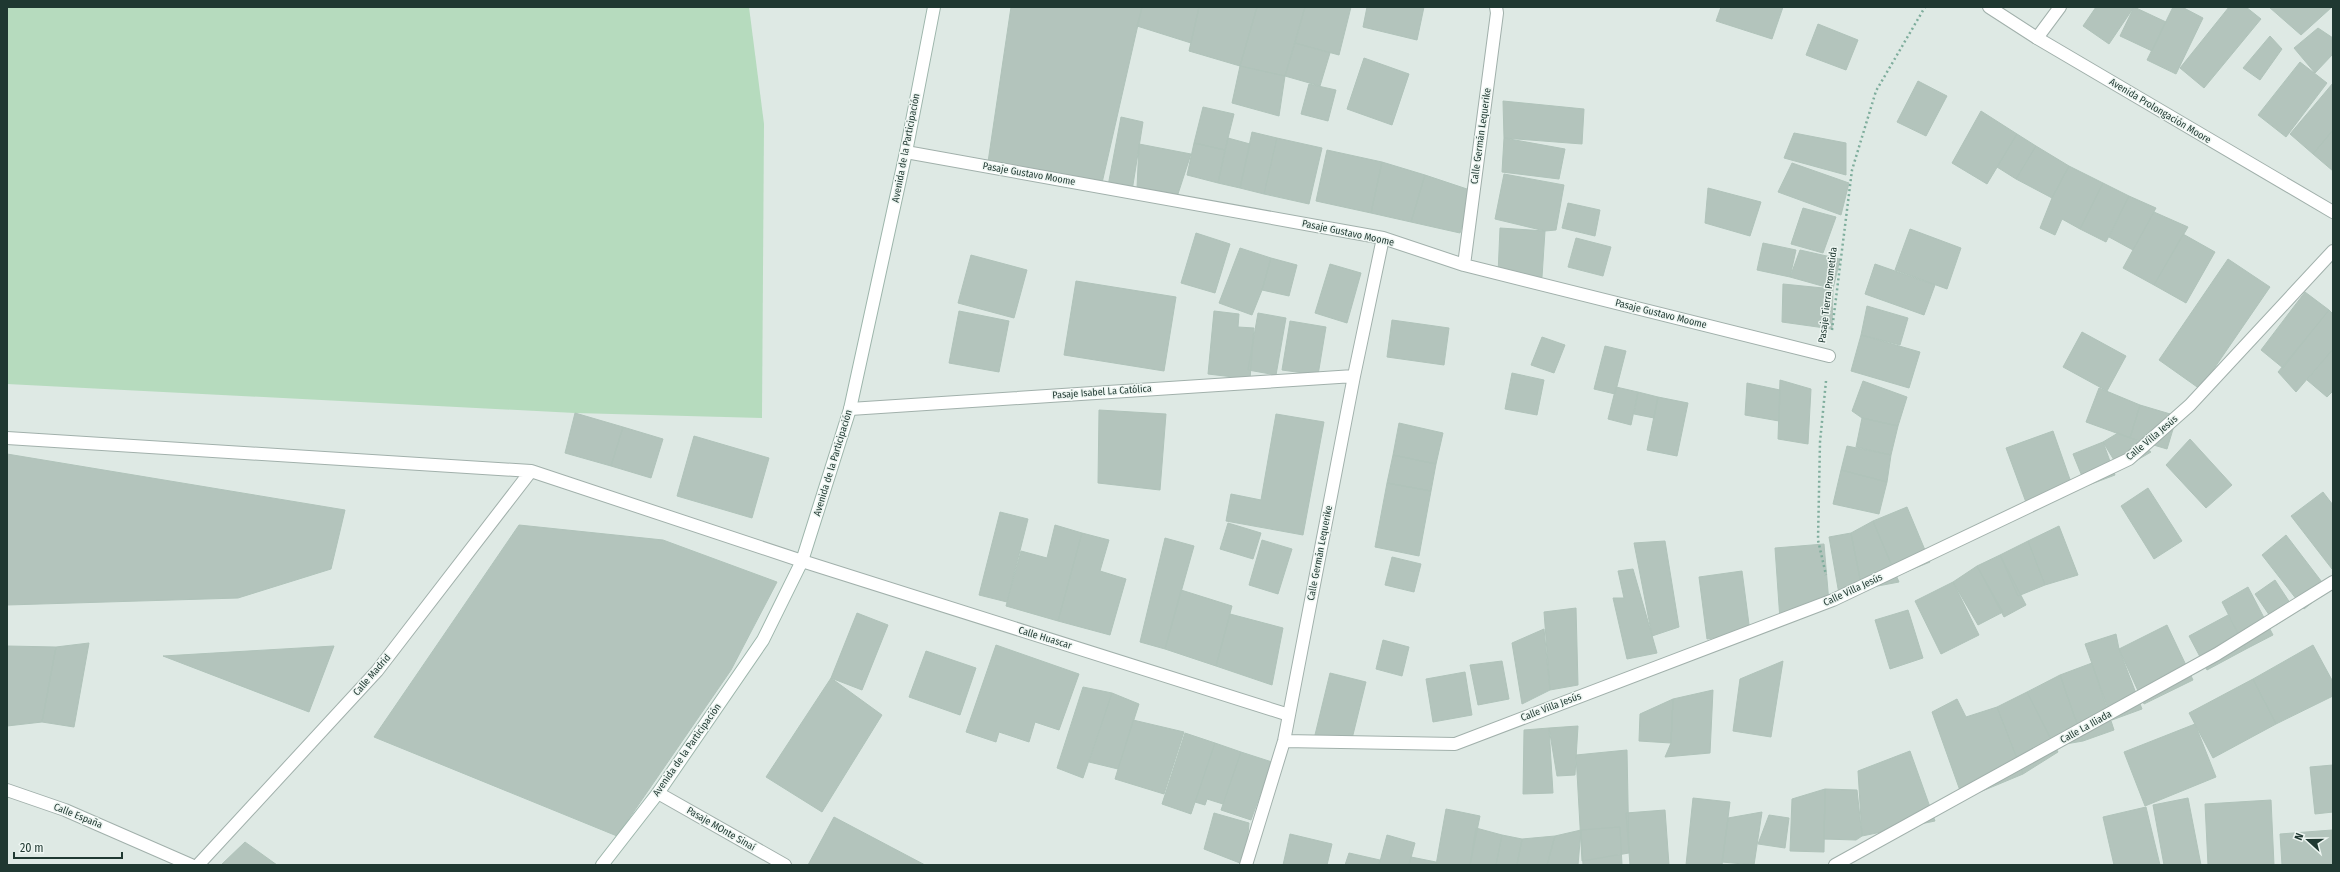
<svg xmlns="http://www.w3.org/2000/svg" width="2340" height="872" viewBox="0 0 2340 872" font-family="'Fira Sans Condensed',sans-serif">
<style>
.green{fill:#b6dbbe}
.building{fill:#b3c4bc;stroke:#b0c3ba}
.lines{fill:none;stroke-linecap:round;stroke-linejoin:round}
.minor-casing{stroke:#a1b0ab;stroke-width:14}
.tertiary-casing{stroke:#a1b0ab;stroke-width:14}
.secondary-casing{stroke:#9db5ab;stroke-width:14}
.path{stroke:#7ead9c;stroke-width:2.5;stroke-dasharray:2 3;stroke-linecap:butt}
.minor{stroke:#fff;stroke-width:12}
.tertiary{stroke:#fff;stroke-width:12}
.secondary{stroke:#fff;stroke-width:12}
.labels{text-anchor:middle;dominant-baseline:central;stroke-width:3;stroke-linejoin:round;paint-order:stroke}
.street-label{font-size:10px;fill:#1f3831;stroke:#eef6f2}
</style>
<rect width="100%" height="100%" fill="#dee9e4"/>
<path class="green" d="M7 7H749L764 124 762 418 575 413 7 384Z"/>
<path class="building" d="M1011 7H1142L1102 183 988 162Z
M1142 7H1199L1191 43 1137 26Z
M1199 7H1257L1240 66 1189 51Z
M1257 7H1305L1285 76 1240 66Z
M1305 7H1351L1339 55 1295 43Z
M1367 7H1424L1417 40 1363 27Z
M1721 7H1783L1772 39 1716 21Z
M2096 7H2134L2109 44 2083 26Z
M2134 7 2166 22 2152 51 2120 36Z
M2173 7H2182L2203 18 2176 74 2147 60Z
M2229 7H2246L2261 19 2204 88 2180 68Z
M2269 7H2332L2301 35Z
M1818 24 1858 40 1846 70 1806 55Z
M2318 28 2333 38V54L2315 73 2294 48Z
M2270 36 2282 49 2260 80 2243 68Z
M1295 43 1330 53 1320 86 1285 76Z
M1364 58 1409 74 1392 125 1347 109Z
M2300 62 2327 83 2286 137 2258 115Z
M1240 66 1285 76 1279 116 1232 103Z
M1918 81 1947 96 1926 136 1897 122Z
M2333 83V130L2313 154 2290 134Z
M1309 84 1336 90 1328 121 1301 114Z
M1503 101 1584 109 1582 144 1504 138Z
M1203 107 1234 114 1225 150 1194 143Z
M1981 111 2017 134 1987 184 1952 163Z
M1121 117 1143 122 1132 191 1108 186Z
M2333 130V171L2313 154Z
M1252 132 1277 138 1264 194 1240 188Z
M1794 133 1846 143V175L1784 158Z
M2017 134 2036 146 2016 179 1997 167Z
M1228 138 1250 144 1240 188 1218 183Z
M1277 138 1322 148 1309 204 1264 194Z
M1504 138 1565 149 1559 179 1502 172Z
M1194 143 1225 150 1218 183 1187 175Z
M1139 144 1191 154 1177 197 1137 188Z
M2036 146 2069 166 2052 198 2016 179Z
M1327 150 1382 162 1371 213 1316 201Z
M1382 162 1425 175 1411 222 1371 213Z
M1792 163 1849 183 1841 215 1778 192Z
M2069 166 2103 183 2080 229 2062 219 2055 235 2040 228 2052 198Z
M1504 174 1564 185 1556 230 1545 231 1495 219Z
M1425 175 1473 191 1460 233 1411 222Z
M2103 183 2129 196 2106 242 2080 229Z
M1708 188 1761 202 1750 236 1705 223Z
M2129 196 2156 208 2133 250 2109 237Z
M1568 203 1600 210 1595 236 1562 228Z
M1803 208 1836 217 1823 253 1791 244Z
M2154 212 2188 227 2154 285 2123 268Z
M1500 228 1545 231 1542 277 1498 274Z
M1910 229 1961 248 1947 289 1895 270Z
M1196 233 1230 244 1215 293 1181 283Z
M2183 234 2215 252 2186 303 2154 285Z
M1576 238 1611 247 1603 276 1568 267Z
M1763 243 1796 250 1790 277 1757 270Z
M1240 248 1271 258 1262 290 1252 315 1219 303Z
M1800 250 1840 259 1833 289 1790 277Z
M971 255 1027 270 1014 318 958 303Z
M1271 258 1297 265 1289 296 1262 290Z
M2228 259 2270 287 2200 389 2159 360Z
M1330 264 1361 273 1347 323 1315 313Z
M1875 264 1935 285 1924 315 1865 294Z
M1076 281 1176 297 1164 371 1064 355Z
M1783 284 1833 289 1832 329 1782 322Z
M2305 292 2329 310 2283 368 2261 350Z
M1867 306 1908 318 1900 345 1861 335Z
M2329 310 2333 314V349L2296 392 2278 372Z
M959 311 1009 321 999 372 949 363Z
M1214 311 1239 314 1238 327 1254 328 1250 379 1208 374Z
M1258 313 1286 318 1276 375 1248 370Z
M1392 320 1449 328 1444 365 1387 357Z
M1290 321 1326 327 1318 375 1282 370Z
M2082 332 2126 356 2107 391 2063 367Z
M1861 335 1920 352 1909 388 1851 371Z
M1542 337 1565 345 1554 373 1531 365Z
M1605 346 1626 351 1615 394 1594 389Z
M2333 349V391L2327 397 2307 380Z
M1512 373 1544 380 1537 415 1505 409Z
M1780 380 1811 389 1808 444 1778 439Z
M1863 381 1907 397 1898 426 1862 418 1852 411Z
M1747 383 1780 390 1779 421 1745 415Z
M1616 387 1638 392 1631 425 1608 419Z
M2099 388 2140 405 2130 438 2086 422Z
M1638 392 1658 397 1654 418 1634 414Z
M1658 397 1688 403 1677 456 1647 450Z
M2140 405 2177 416 2167 449 2130 438Z
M1099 410 1166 414 1160 490 1098 483Z
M575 413 623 427 611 466 565 453Z
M1276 414 1324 422 1303 535 1226 521 1231 494 1261 500Z
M1862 418 1898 426 1891 455 1856 447Z
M1399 423 1443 433 1436 464 1393 455Z
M623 427 663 439 651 478 611 466Z
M2053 431 2073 488 2027 505 2006 448Z
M2118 433 2136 440 2151 452 2120 470 2103 442Z
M694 436 769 458 752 518 677 496Z
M2190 439 2232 485 2206 508 2166 465Z
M2103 442 2115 475 2086 486 2073 454Z
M1847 446 1891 455 1887 482 1841 470Z
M7 454 345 510 331 569 238 598 7 605Z
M1393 455 1436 464 1431 491 1387 483Z
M1841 470 1887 482 1879 514 1833 504Z
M1387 483 1431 491 1419 556 1375 547Z
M2148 488 2182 541 2154 559 2121 506Z
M2323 492 2333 505 2332 569 2291 516Z
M1907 507 1930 562 1896 576 1873 521Z
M1000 512 1028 519 1007 602 979 595Z
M1873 521 1899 582 1862 589 1851 533Z
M1228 523 1261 533 1253 559 1220 549Z
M519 525 663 540 777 582 731 670 617 836 374 737Z
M1055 525 1082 533 1058 621 1006 606 1021 551 1047 558Z
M2059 526 2078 575 2045 585 2028 541Z
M1082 533 1109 540 1100 571 1126 579 1110 635 1058 621Z
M1851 533 1862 589 1839 594 1829 537Z
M2286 535 2328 590 2304 609 2262 555Z
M1165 538 1194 546 1165 649 1140 642Z
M1262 540 1292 549 1278 594 1249 585Z
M1665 541 1679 627 1652 636 1634 543Z
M2028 541 2045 585 2018 596 2000 555Z
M1824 544 1829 603 1780 620 1775 548Z
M2000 555 2026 605 2004 617 1977 566Z
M1392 557 1421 564 1414 592 1385 585Z
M1977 566 2003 612 1978 625 1953 582Z
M1633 569 1657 653 1627 659 1613 598H1624L1618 571Z
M1742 571 1750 632 1707 639 1699 577Z
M2275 580 2296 612 2276 625 2255 594Z
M1953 582 1979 635 1941 654 1915 601Z
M2248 587 2273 635 2246 649 2222 602Z
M1181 590 1232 606 1216 666 1165 649Z
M1576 608 1578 685 1550 690 1544 612Z
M1908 610 1923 658 1890 669 1875 620Z
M857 613 888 625 862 690 831 678Z
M1230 614 1283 628 1272 685 1216 666Z
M2228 615 2246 649 2207 670 2189 636Z
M2167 625 2193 680 2144 704 2119 649Z
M1544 629 1550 690 1522 704 1512 643Z
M2116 634 2119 649 2142 709 2112 720 2085 644Z
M1383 640 1409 647 1402 676 1376 669Z
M89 643 74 727 42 722 56 647Z
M996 645 1079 674 1059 730 1035 722 1029 742 999 732 996 742 966 732Z
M2313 645 2333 682V696L2276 724 2253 679Z
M7 646 56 647 42 722 7 726Z
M334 646 309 712 163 656Z
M926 651 976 668 960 715 909 697Z
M1502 661 1509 699 1478 705 1470 665Z
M1783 661 1771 737 1733 731 1740 679Z
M2092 663 2114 730 2083 741 2060 675Z
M1465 672 1472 715 1433 722 1426 679Z
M1330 673 1366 682 1350 747 1314 739Z
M2060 675 2083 741 2054 746 2027 692Z
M831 678 882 715 822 812 766 777Z
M2253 679 2276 724 2213 758 2189 713Z
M1083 687 1112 693 1083 778 1057 768Z
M1713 690 1710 753 1665 757 1671 743 1673 699Z
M2027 692 2058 752 2023 774 1997 707Z
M1112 693 1139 704 1118 769 1089 762Z
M1673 699 1671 743 1639 741 1640 714Z
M1957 699 1966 717 1997 707 2023 774 1963 799 1932 712Z
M1133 720 1184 732 1164 794 1115 779Z
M2195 724 2216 777 2145 806 2124 752Z
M1578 726 1575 775 1557 776 1549 728Z
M1549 728 1553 793 1523 794 1524 730Z
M1185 733 1215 743 1191 814 1162 804Z
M1215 743 1241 752 1223 804 1207 799 1205 805 1195 802Z
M1627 750 1629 853 1582 861 1576 755Z
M1910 751 1935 821 1862 836 1858 771Z
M1241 752 1272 762 1251 820 1221 810Z
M2333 765V812L2315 814 2310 767Z
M1825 789 1824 852 1790 851 1792 799Z
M1825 789 1857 790 1862 836 1856 840 1824 839Z
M1693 798 1730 802 1722 865H1686Z
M2188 798 2201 865H2164L2153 805Z
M2271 800 2274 865H2208L2205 804Z
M2146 807 2160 865H2114L2103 817Z
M1446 809 1480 816 1470 865H1436Z
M1665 810 1669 865H1630L1626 813Z
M1762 812 1754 865 1722 862 1728 818Z
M1214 813 1249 823 1245 865 1204 849Z
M1769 815 1789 818 1785 848 1758 844Z
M834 817 925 865H808Z
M1620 827 1622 865H1583L1581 830Z
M1476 828 1502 835 1496 865H1470Z
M1581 830 1578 865H1547L1555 836Z
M2332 830 2333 865H2282L2280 834Z
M1290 834 1332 844 1327 865H1283Z
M1387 835 1415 843 1409 865H1379Z
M1502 835 1522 839 1517 865H1496Z
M1555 836 1547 865H1517L1522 839Z
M245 842 277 865H221Z
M1349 853 1380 860 1379 865H1345Z
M1411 857 1436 862V865H1409Z"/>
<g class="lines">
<defs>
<path id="minor" d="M2037 38 2060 7
M906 152 1383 238 1464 265 1829 356
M1464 265 1497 13 1496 7
M850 409 1354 376
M7 438 531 471 802 561 1289 715
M1284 741 1455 744 1833 600 2129 459 2190 405 2333 251
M7 790 65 810 191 865
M658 793 785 865
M198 865 377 671 531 471
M1246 865 1284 741 1354 376 1383 238
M1835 865 2217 654 2333 582"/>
<path id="tertiary" d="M1989 7 2037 38 2333 212"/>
<path id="secondary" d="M602 865 658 793 763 640 802 561 850 409 906 152 934 7"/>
</defs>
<use href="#minor" class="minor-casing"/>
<use href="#tertiary" class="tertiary-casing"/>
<use href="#secondary" class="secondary-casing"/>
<path class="path" d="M1832 330 1852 170 1876 91 1925 7
M1826 381 1820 442 1818 540 1826 575"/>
<use href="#minor" class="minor"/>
<use href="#tertiary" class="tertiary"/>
<use href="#secondary" class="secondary"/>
</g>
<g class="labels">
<g class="street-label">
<text transform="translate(2160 111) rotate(31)">Avenida Prolongación Moore</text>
<text transform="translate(1481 136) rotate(-82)">Calle Germán Lequerike</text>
<text transform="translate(906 148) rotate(-79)">Avenida de la Participación</text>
<text transform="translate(1029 174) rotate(10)">Pasaje Gustavo Moome</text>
<text transform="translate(1348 233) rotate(12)">Pasaje Gustavo Moome</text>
<text transform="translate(1828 295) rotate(-83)">Pasaje Tierra Prometida</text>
<text transform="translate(1661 314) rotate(14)">Pasaje Gustavo Moome</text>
<text transform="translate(1102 392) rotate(-4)">Pasaje Isabel La Católica</text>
<text transform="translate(2152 438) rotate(-40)">Calle Villa Jesús</text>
<text transform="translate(833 463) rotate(-73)">Avenida de la Participación</text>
<text transform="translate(1320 553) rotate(-79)">Calle Germán Lequerike</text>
<text transform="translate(1853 590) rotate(-25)">Calle Villa Jesús</text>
<text transform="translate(1045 638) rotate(17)">Calle Huascar</text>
<text transform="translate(372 675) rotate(-49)">Calle Madrid</text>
<text transform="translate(1551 707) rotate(-21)">Calle Villa Jesús</text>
<text transform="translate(2086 727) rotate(-29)">Calle La Iliada</text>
<text transform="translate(687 750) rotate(-55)">Avenida de la Participación</text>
<text transform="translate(78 816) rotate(22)">Calle España</text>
<text transform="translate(721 829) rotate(30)">Pasaje MOnte Sinaí</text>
</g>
</g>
<rect width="2340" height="872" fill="none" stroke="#1f3831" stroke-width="16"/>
<g transform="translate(2308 840) rotate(291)" stroke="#eef6f2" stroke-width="3" paint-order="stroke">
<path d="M0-3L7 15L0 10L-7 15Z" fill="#1f3831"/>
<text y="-6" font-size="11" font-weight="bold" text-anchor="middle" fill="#1f3831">N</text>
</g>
<path d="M14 852v6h108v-6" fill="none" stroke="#1f3831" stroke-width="2"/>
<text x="20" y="852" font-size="12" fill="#1f3831" stroke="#eef6f2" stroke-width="3" paint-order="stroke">20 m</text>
</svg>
